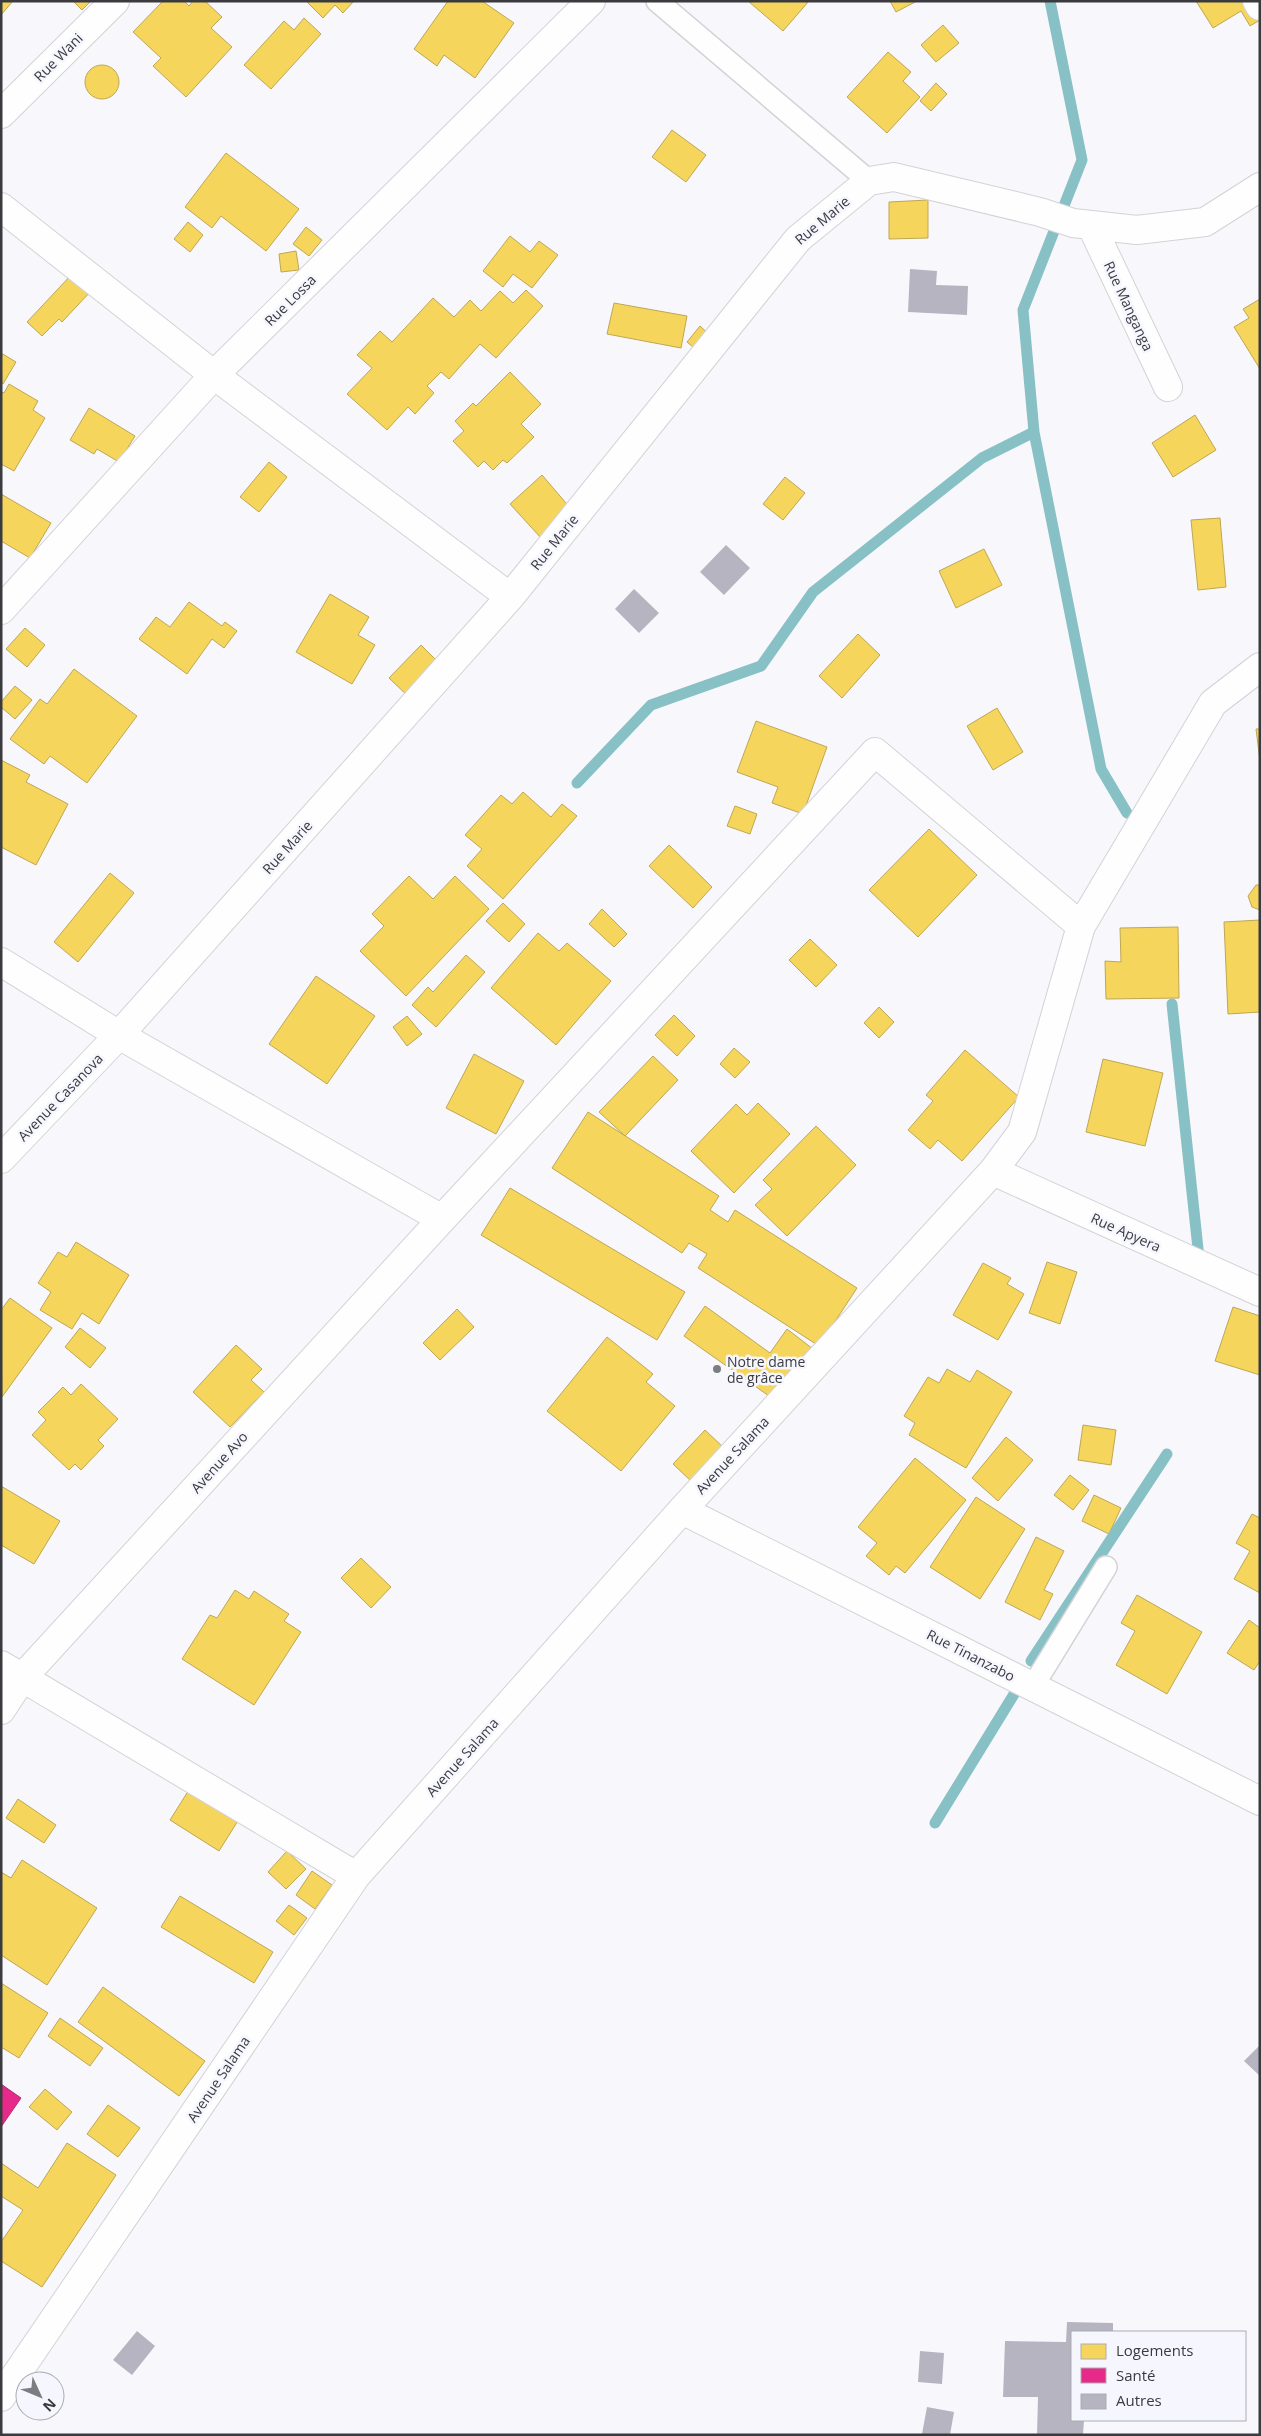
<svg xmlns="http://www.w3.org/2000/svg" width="1261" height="2436" viewBox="0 0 1261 2436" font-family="'Open Sans',sans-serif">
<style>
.homes{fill:#f6d55c;stroke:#bea753}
.health{fill:#e7298a;stroke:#b32e74}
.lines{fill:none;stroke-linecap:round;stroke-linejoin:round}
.stream{stroke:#87c1c5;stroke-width:11}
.building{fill:#b5b4c0}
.service-casing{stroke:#d3d3d6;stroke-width:24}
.minor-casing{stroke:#d3d3d6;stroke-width:30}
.service{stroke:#fefeff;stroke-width:21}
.minor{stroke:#fefeff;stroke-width:28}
.poi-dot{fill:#7d7d81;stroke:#f6f7fe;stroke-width:2}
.labels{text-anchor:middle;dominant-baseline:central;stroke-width:5;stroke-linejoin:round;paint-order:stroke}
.street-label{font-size:14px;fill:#3b3b3f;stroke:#f6f7fe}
.poi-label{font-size:14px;fill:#3b3b3f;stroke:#f6f7fe;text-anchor:start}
</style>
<rect width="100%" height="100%" fill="#f8f8fc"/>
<path class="homes" d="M1 1H13L1 15Z
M73 1H91L82 10Z
M163 1H184L189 6 193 1H205L222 17 211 28 232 47 186 97 153 66 161 58 133 32Z
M306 1H354L343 13 335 5 323 18Z
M448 1H482L514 23 475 78 444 55 437 66 414 49Z
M748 1H809L783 31Z
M890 1H917L896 12Z
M1196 1H1260V20L1250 26 1241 11 1213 28Z
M304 18 321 34 271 89 244 65 284 21 294 30Z
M943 25 959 43 936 62 921 45Z
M888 52 911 72 903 81 920 97 887 133 847 97Z
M85 82a17 17 0 1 1 34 0a17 17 0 1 1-34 0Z
M936 83 947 94 931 111 920 101Z
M672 130 706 155 686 182 652 157Z
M226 153 299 209 266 251 221 216 212 228 185 207Z
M928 200V238L889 239V202Z
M188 222 203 235 190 252 174 239Z
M306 227 322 240 309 256 293 244Z
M510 236 530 252 539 241 558 255 532 288 513 274 503 287 483 271Z
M296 251 299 270 281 272 279 254Z
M73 273 91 291 62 322 59 319 42 336 27 322Z
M526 290 543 306 496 358 480 344 449 379 441 372 427 386 434 393 415 414 408 407 387 430 347 394 372 368 357 355 380 331 392 342 433 298 454 317 470 300 481 311 500 291 513 303Z
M1260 299V369L1234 327 1249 318 1243 309Z
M614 303 687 316 681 348 607 334Z
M700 326 713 338 700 353 687 342Z
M1 353 16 362 3 384 1 383Z
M510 372 541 404 521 424 534 437 507 463 503 460 493 470 484 461 478 467 453 441 464 431 455 421 473 403 476 406Z
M9 384 38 401 33 410 45 418 14 471 1 464V392L4 393Z
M89 408 135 436 119 462 97 449 94 454 70 440Z
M1195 415 1216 450 1173 477 1152 443Z
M269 462 287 477 259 512 240 497Z
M542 475 572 510 541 538 510 504Z
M785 477 805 493 783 520 763 504Z
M1 494 51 523 30 558 1 541Z
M1220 518 1226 587 1198 590 1191 520Z
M984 549 1002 585 956 608 939 571Z
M330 594 369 617 358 635 375 645 352 684 296 652Z
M189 602 222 626 225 622 237 631 224 648 212 639 187 674 139 639 156 617 170 627Z
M25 628 45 645 27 667 6 649Z
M858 634 880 655 842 698 819 676Z
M421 645 442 666 411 699 389 678Z
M74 669 137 716 87 783 50 756 44 764 10 739 40 699 47 704Z
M15 686 32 700 15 719 1 707V702Z
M997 708 1023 752 993 770 967 726Z
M756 721 827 747 803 814 772 803 778 787 737 772Z
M1256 729H1260V761Z
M1 760 30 775 26 782 68 804 36 865 1 847Z
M523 792 551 817 562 804 577 816 503 899 467 866 482 849 465 835 501 795 512 804Z
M735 806 757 814 750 834 727 826Z
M929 829 977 875 918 937 869 890Z
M669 845 712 887 693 908 649 866Z
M110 873 134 893 78 962 54 942Z
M409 876 433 899 455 876 489 909 406 996 360 951 384 926 372 914Z
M1256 885H1260V910L1252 907 1248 896Z
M503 903 525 924 509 942 486 921Z
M602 909 627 934 614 947 589 924Z
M1260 920V1012L1228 1014 1224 922Z
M1178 927 1179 998 1106 999 1105 961 1121 962 1120 928Z
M538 933 559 951 567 943 611 981 556 1045 491 988Z
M810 939 837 965 816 987 789 960Z
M466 955 485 972 436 1027 412 1005 428 987 433 992Z
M316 976 375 1016 327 1084 269 1044Z
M879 1007 894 1022 879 1038 864 1023Z
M674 1015 695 1036 677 1056 655 1035Z
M407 1016 422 1034 407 1046 393 1027Z
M734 1048 750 1062 735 1078 720 1064Z
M965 1050 1019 1097 962 1161 938 1140 930 1149 908 1130 933 1101 926 1095Z
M474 1054 524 1081 496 1134 446 1108Z
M653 1056 678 1080 625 1136 599 1112Z
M1103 1059 1163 1073 1145 1146 1086 1132Z
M758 1103 790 1134 734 1193 691 1151 736 1104 747 1115Z
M588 1112 719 1196 710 1210 728 1222 735 1210 857 1288 819 1346 698 1268 707 1254 689 1243 682 1253 552 1168Z
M816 1126 856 1165 787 1236 755 1205 772 1189 763 1180Z
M510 1188 685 1292 657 1340 481 1235Z
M76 1242 129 1275 99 1324 82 1313 72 1329 40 1310 51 1292 38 1283 58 1252 67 1257Z
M1047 1262 1077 1272 1060 1324 1029 1313Z
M983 1263 1011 1278 1007 1284 1024 1294 998 1340 953 1315Z
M10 1298 52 1328 2 1397 1 1310Z
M705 1306 770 1353 787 1329 813 1349 776 1401 684 1336Z
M1233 1307 1260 1316V1375L1215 1361Z
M457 1309 474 1327 440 1360 423 1343Z
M80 1328 106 1348 90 1368 65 1347Z
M607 1337 653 1374 646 1382 675 1406 621 1471 547 1411Z
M236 1345 262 1369 251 1380 264 1392 230 1427 193 1392Z
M947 1369 970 1382 977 1370 1012 1392 966 1468 909 1435 915 1423 904 1416 928 1377 939 1383Z
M81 1384 118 1419 98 1440 104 1446 81 1470 75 1464 69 1470 32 1435 46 1420 38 1412 63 1387 71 1395Z
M1083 1425 1116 1430 1111 1465 1078 1460Z
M705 1430 724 1448 692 1482 673 1464Z
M1006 1437 1033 1460 998 1501 972 1478Z
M915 1458 966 1500 905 1573 896 1566 889 1575 866 1556 877 1543 858 1527Z
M1070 1475 1089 1490 1073 1510 1054 1495Z
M1 1486 60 1521 34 1564 1 1545Z
M1094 1495 1121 1508 1109 1534 1082 1521Z
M976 1497 1025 1529 980 1599 930 1567Z
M1252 1514 1260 1518V1593L1234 1579 1250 1551 1236 1543Z
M1036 1537 1064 1551 1044 1590 1053 1594 1040 1620 1005 1602Z
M361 1558 391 1587 371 1608 341 1578Z
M235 1590 249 1599 254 1591 289 1614 284 1621 301 1632 254 1705 182 1659 210 1615 217 1618Z
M1137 1595 1202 1632 1167 1694 1116 1665 1135 1631 1121 1623Z
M1249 1620 1260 1628V1661L1254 1670 1227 1653Z
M192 1785 241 1816 219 1851 170 1820Z
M18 1799 56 1825 44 1843 6 1818Z
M287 1851 306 1869 286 1889 268 1872Z
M22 1860 97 1908 47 1985 1 1955V1872L11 1878Z
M312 1871 332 1885 315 1909 296 1895Z
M180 1896 273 1952 254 1983 161 1927Z
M289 1905 307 1918 294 1935 276 1921Z
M1 1983 48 2013 19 2058 1 2047Z
M103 1987 205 2061 179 2096 78 2022Z
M60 2018 103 2048 90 2066 48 2036Z
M45 2089 72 2112 57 2130 29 2107Z
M108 2105 140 2128 118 2157 87 2134Z
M67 2143 116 2175 42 2287 1 2261V2242L23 2210 1 2196V2163L38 2188Z"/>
<path class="health" d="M1 2084 21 2098 1 2127Z"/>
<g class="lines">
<path class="stream" d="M1050 1 1082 160 1023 310 1034 432 1101 769 1127 813
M577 783 651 705 761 666 813 592 982 458 1034 432
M1172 1004 1199 1258
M1031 1661 1167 1454
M935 1823 1016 1691"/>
</g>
<path class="building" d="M910 269 937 271 936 285 968 286 967 315 908 312Z
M726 545 750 568 724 595 700 572Z
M634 589 659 613 639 633 615 609Z
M1260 2045V2076L1244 2061Z
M1067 2322 1113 2323V2332H1072V2420H1084L1083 2435H1037L1038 2397H1003L1005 2341 1066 2342Z
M137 2331 155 2346 132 2375 113 2360Z
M920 2351 944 2353 942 2384 918 2382Z
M927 2407 954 2412 950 2435 922 2434Z"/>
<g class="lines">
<defs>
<path id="service" d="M657 1 869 181
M1033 1686 1106 1567"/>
<path id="minor" d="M1257 1 1260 6
M1 114 115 1
M1 207 214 375 510 597
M1091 225 1168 387
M1 610 214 375 591 1
M1 962 119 1035 442 1219
M1 1159 119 1035 510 597 798 239 869 181 894 177 1040 212 1073 223 1137 230 1205 222 1260 187
M993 1171 1260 1292
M682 1510 1260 1801
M1 1665 356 1876
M1 1710 22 1678 442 1219 875 752 1081 926
M1 2397 356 1876 682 1510 993 1171 1022 1132 1081 926 1213 703 1260 667"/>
</defs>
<use href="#service" class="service-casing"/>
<use href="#minor" class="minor-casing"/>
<use href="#service" class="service"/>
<use href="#minor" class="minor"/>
</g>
<circle class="poi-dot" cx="717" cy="1369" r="5"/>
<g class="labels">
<g class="street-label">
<text transform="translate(58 57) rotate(-45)">Rue Wani</text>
<text transform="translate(822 220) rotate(-40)">Rue Marie</text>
<text transform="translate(290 300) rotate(-45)">Rue Lossa</text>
<text transform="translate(1129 306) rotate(65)">Rue Manganga</text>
<text transform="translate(554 542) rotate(-51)">Rue Marie</text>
<text transform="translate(287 847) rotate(-48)">Rue Marie</text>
<text transform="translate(60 1097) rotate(-46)">Avenue Casanova</text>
<text transform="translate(1126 1232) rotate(24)">Rue Apyera</text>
<text transform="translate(732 1455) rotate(-47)">Avenue Salama</text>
<text transform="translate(219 1462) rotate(-48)">Avenue Avo</text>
<text transform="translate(971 1655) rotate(27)">Rue Tinanzabo</text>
<text transform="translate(462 1757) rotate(-48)">Avenue Salama</text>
<text transform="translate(218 2079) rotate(-56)">Avenue Salama</text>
</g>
<g class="poi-label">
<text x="727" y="1361">Notre dame<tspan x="727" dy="16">de grâce</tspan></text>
</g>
</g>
<rect width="1261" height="2436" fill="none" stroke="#3b3b3f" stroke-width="5"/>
<rect x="1071" y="2331" width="175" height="90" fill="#f6f7fe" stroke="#abacb2"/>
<rect x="1081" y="2344" width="25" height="15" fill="#f6d55c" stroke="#abacb2"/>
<text x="1116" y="2356" font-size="15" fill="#3b3b3f">Logements</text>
<rect x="1081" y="2368" width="25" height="15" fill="#e7298a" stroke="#abacb2"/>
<text x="1116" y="2381" font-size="15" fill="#3b3b3f">Santé</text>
<rect x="1081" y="2394" width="25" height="15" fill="#b5b4c0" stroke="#abacb2"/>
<text x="1116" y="2406" font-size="15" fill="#3b3b3f">Autres</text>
<g transform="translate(40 2396) rotate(134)"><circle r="24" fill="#f6f7fe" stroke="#abacb2"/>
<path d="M0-4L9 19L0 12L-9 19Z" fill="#7d7d81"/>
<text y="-8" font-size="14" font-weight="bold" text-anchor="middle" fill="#3b3b3f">N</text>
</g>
</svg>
